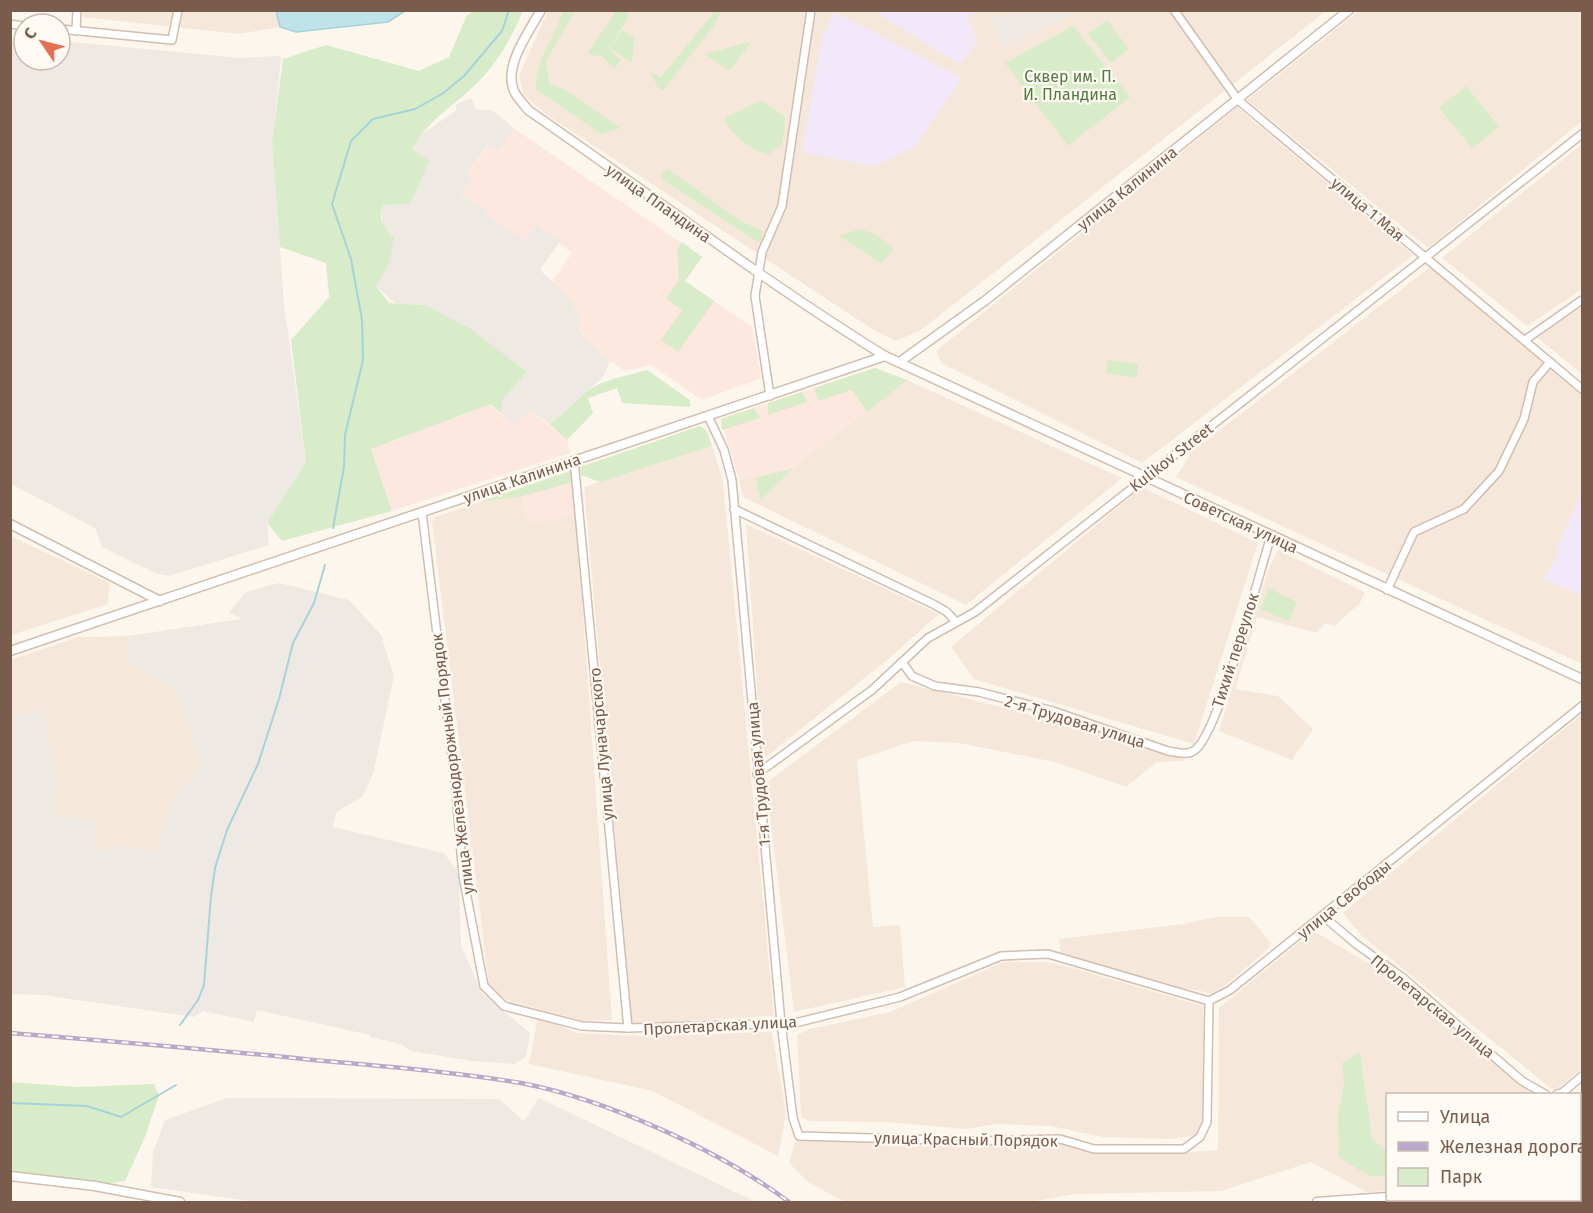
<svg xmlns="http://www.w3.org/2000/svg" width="1593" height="1213" viewBox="0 0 1593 1213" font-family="'Fira Sans',sans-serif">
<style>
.residential{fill:#f5e8da}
.commercial{fill:#fde8e0}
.industrial{fill:#efe9e4}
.education{fill:#f3e8fa}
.green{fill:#d8ecc9}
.water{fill:#bfe3e8;stroke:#a5d3da;stroke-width:1.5}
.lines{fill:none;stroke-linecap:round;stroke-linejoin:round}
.stream{stroke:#a5d3da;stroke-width:2}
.minor-casing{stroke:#d1beb0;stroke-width:10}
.tertiary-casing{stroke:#d1beb0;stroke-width:11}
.minor{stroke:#fff;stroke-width:7}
.tertiary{stroke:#fff;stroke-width:8}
.rail-casing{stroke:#b9a8c9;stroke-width:4.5}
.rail{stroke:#fffaf3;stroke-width:2;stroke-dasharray:7;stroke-linecap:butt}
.labels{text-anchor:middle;stroke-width:4.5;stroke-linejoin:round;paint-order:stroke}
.park-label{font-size:16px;fill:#537a41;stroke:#fffaf3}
.street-label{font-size:16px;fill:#7a5c4d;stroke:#fffaf3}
</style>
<rect width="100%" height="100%" fill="#fdf6ec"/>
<g class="residential">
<path d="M83,10L276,11L280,27L239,34L82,17Z"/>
<path d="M548,11H1326L921,330L896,341L872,329L547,115L523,94L519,75Z"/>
<path d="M1359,11H1582V121L1428,248L1247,100Z"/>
<path d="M1237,107L1413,255L1142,463L941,363L936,351Z"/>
<path d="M1582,144V289L1527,326L1442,258Z"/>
<path d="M1430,267L1582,394V664L1176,477L1192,452Z"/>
<path d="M1582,307V374L1537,337Z"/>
<path d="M907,380L1122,478L966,605L743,497L739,480L793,467Z"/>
<path d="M712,446L723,481L774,1016L632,1024L584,487Z"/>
<path d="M1142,487L1258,543L1194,744L974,679L951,647Z"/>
<path d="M522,488L526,523L576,515L612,1020L583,1021L503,999L489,985L432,522L435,517Z"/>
<path d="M746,524L939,614L887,660L762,760Z"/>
<path d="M11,536L110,583L108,604L11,635Z"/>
<path d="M1278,550L1365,592L1360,603L1334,626L1325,623L1317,633L1257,617L1235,689L1278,696L1313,729L1292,760L1219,731L1268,571Z"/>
<path d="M128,636L130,662L175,691L203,764L174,801L156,854L119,844L116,852L93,847L98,823L53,814L57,779L43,710L11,717L10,660L78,637Z"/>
<path d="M901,682L1100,732L1183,756L1184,761L1157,762L1126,787L1055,762L959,743L913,741L857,760L873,927L900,925L905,987L794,1012L766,783Z"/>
<path d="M1582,714V1068L1560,1087L1552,1089L1361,935L1343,913Z"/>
<path d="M1216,917H1249L1271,943L1269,948L1223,987L1211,993L1177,987L1061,953L1059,939L1183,924Z"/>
<path d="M1313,931L1394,978L1538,1094H1388L1387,1191L1367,1192L1311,1162L1221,1191L1075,1194L1029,1202H845L808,1182L789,1163L797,1137L981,1148L1003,1141L1053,1142L1098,1152L1178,1153L1218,1150L1219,1008Z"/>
<path d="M1004,962H1046L1076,969L1203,1006V1124L1198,1135L1170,1139L1102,1137L1051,1126L996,1124L966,1129L888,1122L809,1121L801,1117L797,1035L810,1029L890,1012Z"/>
<path d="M538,1016L577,1033L640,1036L772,1032L786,1113L778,1156L653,1091L529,1064Z"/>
</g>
<g class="commercial">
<path d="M515,129L702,257L685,281L752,327L761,378L702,400L651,365L625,371L603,356L579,329L571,308L575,303L555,286L553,280L572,253L559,243L561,240L524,242L487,215L489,212L461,194L473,178L467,174L488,145L497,151Z"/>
<path d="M875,368L907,380L793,467L739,480L721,419Z"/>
<path d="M491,404L514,427L530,410L567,440L570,453L392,511L371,449Z"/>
<path d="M573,470L576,515L526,523L522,488Z"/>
</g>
<g class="industrial">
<path d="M1011,11V10L1080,11L1003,46L991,20Z"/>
<path d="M10,41L24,43V60H60L62,41L240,58L280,56L281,59L272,143L284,304L306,462L267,523L269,545L169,576L155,573L102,547L95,528L11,484Z"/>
<path d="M471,98L476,110H492L515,129L497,151L487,145L467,174L473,178L461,194L489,212L487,215L524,241L536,224L561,240L540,270L575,303L571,308L580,316L579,330L603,356L611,360L602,378L563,416L549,424L530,410L514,427L501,413L503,399L527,372L425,305L395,303L376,286L389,264L381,211L383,205L410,204L412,150L419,136L457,110L455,105Z"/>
<path d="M279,583L349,600L381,635L394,676L373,774L362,797L336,812L333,827L444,853L459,874L461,946L482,993L530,1033L526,1057L514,1064L472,1061L411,1051L401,1044L370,1037V1035L257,1010L254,1022L203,1011L194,1017L43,995L11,994V717L43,709L57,779L53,814L98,823L93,847L115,852L118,844L156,854L174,801L203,764L175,691L130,662L128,636L241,619L229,612L246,592Z"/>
<path d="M227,1098L499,1099L524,1121L539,1098L756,1202H256L151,1187L153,1152L165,1120Z"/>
</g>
<g class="education">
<path d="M878,11H979L967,16L978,42L959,64L881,16Z"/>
<path d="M835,12L962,78L914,147L875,167L802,152L822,36Z"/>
<path d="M1582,492V595L1543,580L1560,552L1556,549Z"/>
</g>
<g class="green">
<path d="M473,10L523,11C512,36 499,61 479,81C455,106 429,118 412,149L429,161L410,204L383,205C377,219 384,228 394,238L389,264L376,286L389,303L425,305L471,329L527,372L503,399L501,413L491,404L371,449L392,511L282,541L267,523L306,462L291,340L329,297L326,263L280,247L272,143L283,59L326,45L419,71L449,57L466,17Z"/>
<path d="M716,10L722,11L713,27L663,90L658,88L651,73L661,77Z"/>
<path d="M563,11H575L546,61L549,84L566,90L620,128L601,134L536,89C535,59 555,38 563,11Z"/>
<path d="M613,11H628L629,16L609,49L621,60L614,69L601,55L593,56L588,52L614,15Z"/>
<path d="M1107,20L1129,49L1111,63L1088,34Z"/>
<path d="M1073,26L1130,97L1068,146L1005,63Z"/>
<path d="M623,30L634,38L632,63L610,48Z"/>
<path d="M752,41L729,71L705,54Z"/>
<path d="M1466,86L1499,127L1472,148L1439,108Z"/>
<path d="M761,100L785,117L783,144L769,154C755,153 728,133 725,118Z"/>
<path d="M668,169L742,222L762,230L761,244L672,186L661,177L664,171Z"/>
<path d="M860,229L876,234L894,250L881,263L839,236Z"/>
<path d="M682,242L702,257L685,281L714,301L678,352L661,340L682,310L666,299L679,280L677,249Z"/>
<path d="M1108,360L1138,364L1137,378L1106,373Z"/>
<path d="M875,368L907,380L867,412L852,390L818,401L814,388Z"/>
<path d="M647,370L690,400V407L622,403L617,388L588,398L593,413L567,440L549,424C567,414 579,395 597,385C612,378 631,375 647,370Z"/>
<path d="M802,392L807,402L768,415V403Z"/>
<path d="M754,408L760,418L722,430L721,419Z"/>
<path d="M700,426L707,431L712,446L600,482L581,475L580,467Z"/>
<path d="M792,469L761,500L755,478Z"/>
<path d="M573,470L574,482L523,496L479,502Z"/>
<path d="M1268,588L1297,602L1289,621L1261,610Z"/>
<path d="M1360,1052L1372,1139L1387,1151V1176H1369L1339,1157L1338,1116L1344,1083L1342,1063Z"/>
<path d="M10,1082L77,1087L154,1084L159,1096L144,1139L125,1181L95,1186L11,1176Z"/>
</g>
<path class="water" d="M276,11L405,10V11L388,22L296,32L280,27Z"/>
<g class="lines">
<g class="stream">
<path d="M333,528L344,467L345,435L363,360L362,320L351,259L332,204L351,141L373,119L415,109L442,94L464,76L502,31L509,10"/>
<path d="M180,1025L198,1000L204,985L211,896L215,868L227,830L258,764L279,699L293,643L314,603L325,565"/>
<path d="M10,1103L87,1106L121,1117L176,1085"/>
</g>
<g class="minor-casing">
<g id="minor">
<path d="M1174,10L1238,100L1582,389"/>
<path d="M10,24L24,26"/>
<path d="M60,29L172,40L178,10"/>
<path d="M76,31L77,10"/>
<path d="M1525,340L1582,300"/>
<path d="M770,396L755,296L762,252L782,206L811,10"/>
<path d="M708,416L724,450L732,480L781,1023L793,1118L799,1136L979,1141L1060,1139L1094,1149H1184L1200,1137L1207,1122L1209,1001"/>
<path d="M574,460L628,1028"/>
<path d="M734,509L933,604L947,612L956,622"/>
<path d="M422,512L455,781L463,876L484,986L504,1006L582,1026L628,1028L795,1023L900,997L1001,956L1048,954L1209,1001"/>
<path d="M1387,590L1414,532L1464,509L1499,471L1524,419L1533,382L1550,362"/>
<path d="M902,662L912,676L935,686L979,692L1053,711L1168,751C1176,752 1187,756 1195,750C1220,730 1258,576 1271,536"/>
<path d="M757,774L872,690L928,638L975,612L1582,134"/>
<path d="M1323,916L1356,944L1402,977L1522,1081L1545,1094"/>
<path d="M1209,1001L1230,990L1582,706"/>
<path d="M1557,1094L1562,1093L1582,1076"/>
</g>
</g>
<g class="tertiary-casing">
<g id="tertiary">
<path d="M541,10C529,32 503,66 514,91C517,98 524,104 528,110C647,192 762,280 885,356L1582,679"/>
<path d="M901,361L986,300L1349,10"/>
<path d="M10,524L160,601"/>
<path d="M10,651L885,356"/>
<path d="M10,1176L95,1186L180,1202"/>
<path d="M1533,1200L1550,1202L1582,1200"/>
<path d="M1317,1202L1388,1197"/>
</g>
</g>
<use href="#minor" class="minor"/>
<use href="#tertiary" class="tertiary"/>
<g class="rail-casing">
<path id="rail" d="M10,1033C108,1041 206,1049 304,1059C376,1066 449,1071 521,1083C605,1099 721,1151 789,1202"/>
</g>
<use href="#rail" class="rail"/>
</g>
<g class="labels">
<g class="park-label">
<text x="1070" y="82">Сквер им. П.<tspan x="1070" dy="18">И. Пландина</tspan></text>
</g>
<g class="street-label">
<text transform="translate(1127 188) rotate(-39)" y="6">улица Калинина</text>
<text transform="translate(659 203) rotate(35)" y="6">улица Пландина</text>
<text transform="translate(1368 209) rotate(40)" y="6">улица 1 Мая</text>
<text transform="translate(1171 457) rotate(-38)" y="6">Kulikov Street</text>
<text transform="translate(522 478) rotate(-19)" y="6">улица Калинина</text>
<text transform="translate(1241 522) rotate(25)" y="6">Советская улица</text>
<text transform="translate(1235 650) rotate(-72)" y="6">Тихий переулок</text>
<text transform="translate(1075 721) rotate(17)" y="6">2-я Трудовая улица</text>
<text transform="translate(601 744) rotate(-95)" y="6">улица Луначарского</text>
<text transform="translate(452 764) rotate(-97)" y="6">улица Железнодорожный Порядок</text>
<text transform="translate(758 774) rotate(-95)" y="6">1-я Трудовая улица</text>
<text transform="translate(1344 899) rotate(-39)" y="6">улица Свободы</text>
<text transform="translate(1433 1006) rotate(39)" y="6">Пролетарская улица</text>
<text transform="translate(720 1025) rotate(-3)" y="6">Пролетарская улица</text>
<text transform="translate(966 1139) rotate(1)" y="6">улица Красный Порядок</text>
</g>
</g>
<rect width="1593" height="1213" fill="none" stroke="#7a5c4d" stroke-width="24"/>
<rect x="1386" y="1093" width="195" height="108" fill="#fffaf3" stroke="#cabbb1" stroke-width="1.5"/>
<rect x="1398" y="1112" width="30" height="9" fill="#ffffff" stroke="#cabbb1" stroke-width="1.5"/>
<text x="1440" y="1123" font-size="18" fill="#7a5c4d">Улица</text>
<rect x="1398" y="1142" width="30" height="9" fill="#b9a8c9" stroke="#cabbb1" stroke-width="1.5"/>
<text x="1440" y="1153" font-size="18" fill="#7a5c4d">Железная дорога</text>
<rect x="1398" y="1168" width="30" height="18" fill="#d8ecc9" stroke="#cabbb1" stroke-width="1.5"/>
<text x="1440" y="1183" font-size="18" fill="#7a5c4d">Парк</text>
<g transform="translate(42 42) rotate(305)"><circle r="28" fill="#fffaf3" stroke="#cabbb1" stroke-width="1.5"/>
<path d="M0-4.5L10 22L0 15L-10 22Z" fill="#e76f51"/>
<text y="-9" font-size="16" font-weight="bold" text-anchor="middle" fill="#7a5c4d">С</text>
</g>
</svg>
